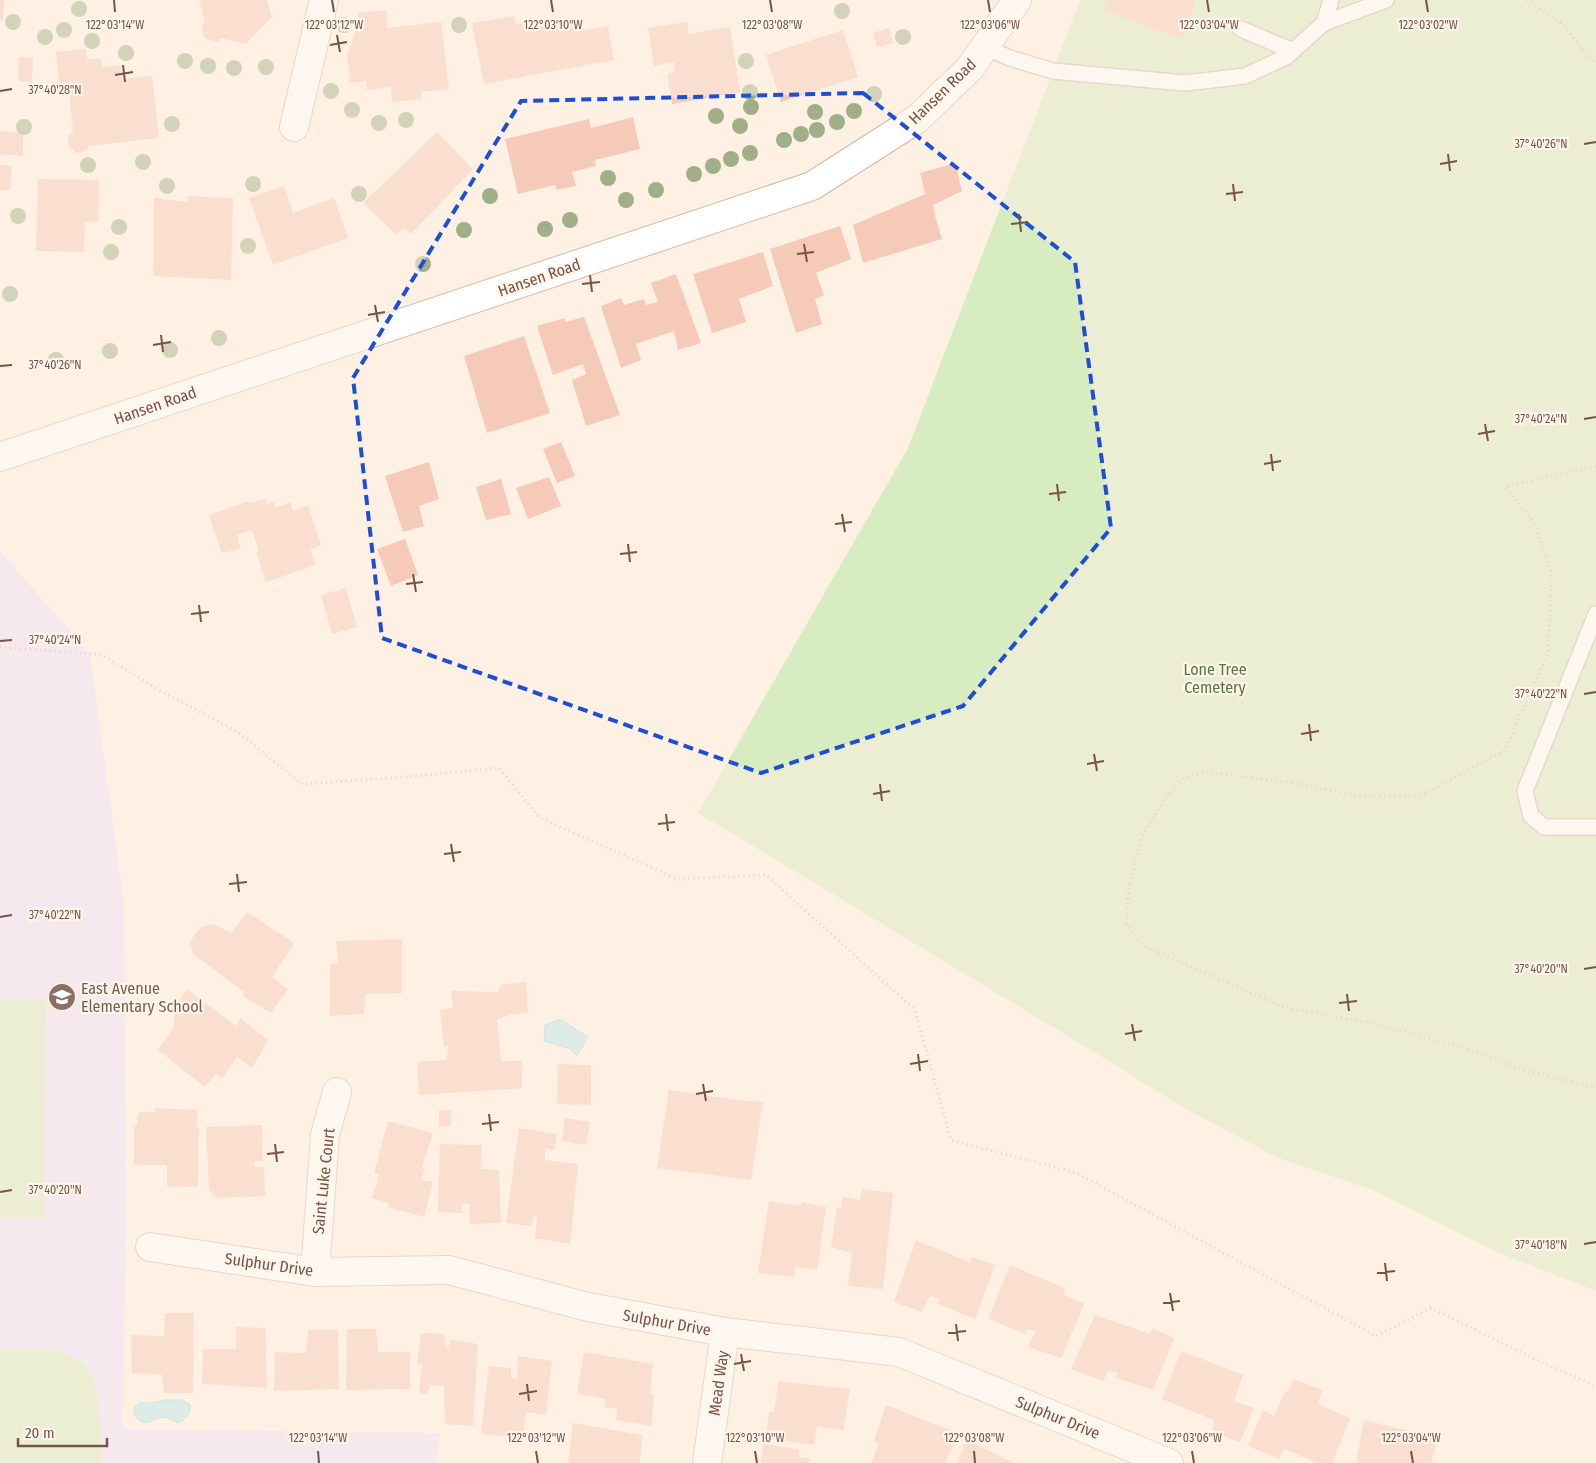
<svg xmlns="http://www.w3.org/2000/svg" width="1596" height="1463" viewBox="0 0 1596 1463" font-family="'Fira Sans Condensed',sans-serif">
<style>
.education{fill:#eee0fa}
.green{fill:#d7ecc0}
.water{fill:#b6e7e9;stroke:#9cd8db}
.building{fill:#f5cab9}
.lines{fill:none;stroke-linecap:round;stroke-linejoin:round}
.lane-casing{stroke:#d2b9ab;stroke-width:18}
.street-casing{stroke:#d2b9ab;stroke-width:30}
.secondary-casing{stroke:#d5b8a8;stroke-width:30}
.path{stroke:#daad9c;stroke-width:3;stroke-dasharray:1 4;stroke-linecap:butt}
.lane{stroke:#fff;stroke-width:15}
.street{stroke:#fff;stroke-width:28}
.secondary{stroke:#fff;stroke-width:28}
.tree{fill:#a0af87}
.marked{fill:none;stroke:#1d4ed8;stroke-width:4;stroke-dasharray:10 6;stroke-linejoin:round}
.ticks{fill:none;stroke:#785347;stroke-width:2}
.labels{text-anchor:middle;stroke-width:4.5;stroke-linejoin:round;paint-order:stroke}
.street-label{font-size:16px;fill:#785347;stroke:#fff5eb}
.park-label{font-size:16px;fill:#54793c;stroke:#fff5eb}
.education-label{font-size:16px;fill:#785e54;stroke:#fff5eb;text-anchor:start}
.ticks-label{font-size:12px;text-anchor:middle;fill:#785347;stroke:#fff5eb;stroke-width:4.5;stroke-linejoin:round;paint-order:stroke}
</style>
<rect width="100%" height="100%" fill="#fef1e3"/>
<path class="education" d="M0,551L90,653L124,904L126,1219L123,1429L440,1433L436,1463H0Z"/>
<g class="green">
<path d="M1080,0H1596V1291L1499,1253L1375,1191L1276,1157L1182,1107L1091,1050L698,813L908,448Z"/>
<path d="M0,1000L46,1001L44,1218L0,1217Z"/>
<path d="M0,1350H54L84,1363L97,1386L102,1452L98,1463H0Z"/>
</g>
<g class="water">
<path d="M560,1019L588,1037L577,1056L571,1049L544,1041L545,1025Z"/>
<path d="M167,1400H183L190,1405C191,1414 186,1419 178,1423C156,1409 155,1426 143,1422C140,1421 136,1417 134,1414V1408L139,1403H150Z"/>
</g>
<g class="building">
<path d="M0,0H4L3,20H0Z"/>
<path d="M199,0H267L272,17L246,44L221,38L218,42L204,38L202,27L205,20Z"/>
<path d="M1108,0H1192L1196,2L1182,39L1104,10Z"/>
<path d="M386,10L387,28L441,22L449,89L421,92L422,99L392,102L391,87L367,90L366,81L349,83L350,77L347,55L359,23L358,13Z"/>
<path d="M514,16L516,24L539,20L541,26L564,22V27L580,25L581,31L608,26L614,60L484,84L472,23Z"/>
<path d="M687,22L689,34L730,27L740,92L672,104L667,74L675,72L674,62L654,66L648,28Z"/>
<path d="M889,28L893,43L877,47L873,33Z"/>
<path d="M843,30L858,77L781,102L766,55Z"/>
<path d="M86,49L87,59L101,58L102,67L120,65L122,79L152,76L159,138L88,146L87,151L76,153L69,146L68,136L73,131L69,91L60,92L56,52Z"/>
<path d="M19,57L33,58L32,82L18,81Z"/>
<path d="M633,117L640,149L595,160L596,166L572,172L576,186L557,190L555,185L518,194L505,139L589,119L591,128Z"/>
<path d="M0,131L23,133V156L0,154Z"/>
<path d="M437,132L473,169L411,234L405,229L396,234L363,203Z"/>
<path d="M955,163L962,191L933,205L935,216L942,239L863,263L853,225L925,194L920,173Z"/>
<path d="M0,165L12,166L10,190H0Z"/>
<path d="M38,179L99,180L98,222L85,221L84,252L36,251Z"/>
<path d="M284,186L293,213L334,198L348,238L273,265L249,198Z"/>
<path d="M188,196L233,198L231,280L153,276L154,198L187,202Z"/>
<path d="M840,226L851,259L816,273L824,295L815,299L822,324L796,333L770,249Z"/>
<path d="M763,252L773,286L739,299L746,322L712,333L693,274Z"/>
<path d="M676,274L701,343L678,350L674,331L636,344L641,360L621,368L601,306L621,298L624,305L644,299L646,305L658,302L651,283Z"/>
<path d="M584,317L620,415L586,426L572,380L586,374L583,364L553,375L537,326L565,318V322Z"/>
<path d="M524,336L550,413L487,433L464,356Z"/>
<path d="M561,442L575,476L557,483L543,449Z"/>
<path d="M429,462L439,499L419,506L424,526L403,532L385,476Z"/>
<path d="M549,477L561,506L528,519L516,488Z"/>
<path d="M501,479L511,514L486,520L476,487Z"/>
<path d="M265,499L267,504L274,502L275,508L290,502L293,511L308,505L321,545L310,550L316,565L266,582L256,552H259L252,530L237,535L241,549L222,553L209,515L249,501L250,503Z"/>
<path d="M405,539L418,575L391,586L377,549Z"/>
<path d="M346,588L357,627L332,634L321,595Z"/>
<path d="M247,912L294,943L272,977L288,989L271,1013L243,996L244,992L193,954L190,941L201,927L214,924L231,933Z"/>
<path d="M402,939V993L366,994L364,1014L330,1016V965L338,963L336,941Z"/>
<path d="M526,982L528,1013L509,1015L497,1020L501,1061H522V1088L419,1095L417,1062L446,1060L449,1046L444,1047L440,1010L453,1008L451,991L499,992L500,985Z"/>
<path d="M187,989L236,1026L240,1018L268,1040L252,1068L237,1057L222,1079L216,1073L205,1087L158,1050L174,1028L175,1006Z"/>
<path d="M558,1064L591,1065V1105L557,1104Z"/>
<path d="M669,1090L736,1100L763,1102L751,1180L657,1168Z"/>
<path d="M156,1108L197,1110V1127H199L198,1187L167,1186V1165H134V1127L137,1125L138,1114L141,1112H154Z"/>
<path d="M439,1110L451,1111V1126L439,1127Z"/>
<path d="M565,1118L590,1122L586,1145L562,1141Z"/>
<path d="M388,1121L433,1133L422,1167L425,1169L421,1180L433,1182L424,1217L388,1207L389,1203L372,1198L379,1174L374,1173Z"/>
<path d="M262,1125L263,1161H254V1167H264L265,1196L218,1198L209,1190L206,1127Z"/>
<path d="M519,1128L557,1134L555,1150L545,1148V1160L578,1164L570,1244L535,1238L537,1216L534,1217L531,1226L506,1223Z"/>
<path d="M440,1144L482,1145L481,1169L499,1170L501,1223L470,1224L469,1204L462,1203V1213L438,1212Z"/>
<path d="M862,1189L893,1193L883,1289L848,1286L852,1253L831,1247L837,1208L841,1209L843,1197L860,1200Z"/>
<path d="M769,1201L801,1206V1202L826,1207L817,1270L796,1267L794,1277L758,1273Z"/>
<path d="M916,1240L969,1262L972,1257L995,1265L975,1319L938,1304L939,1299L930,1296L922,1312L894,1302Z"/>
<path d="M1010,1265L1065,1288L1064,1295L1084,1304L1061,1358L1028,1347L1035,1331L1027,1329L1026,1334L988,1319Z"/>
<path d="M165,1313H194L193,1393H164L162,1375L132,1373L131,1335L164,1336Z"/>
<path d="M1095,1315L1150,1334L1152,1328L1174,1338L1153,1390L1116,1378L1118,1373L1108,1371L1103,1381L1071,1369Z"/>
<path d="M236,1327L265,1328L267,1388L202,1384L203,1349H236Z"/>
<path d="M347,1329H376L378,1352H410V1389L346,1390Z"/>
<path d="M308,1330H338L339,1389L274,1391L275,1352L306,1353Z"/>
<path d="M421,1333L444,1334L446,1346L449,1347L451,1340L478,1344L473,1426L445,1424L444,1386L431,1385L426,1394L419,1393L422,1364L417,1365Z"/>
<path d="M1181,1351L1243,1375L1234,1401L1254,1408L1240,1442L1212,1432L1214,1420L1162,1399Z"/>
<path d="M584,1352L653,1364L650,1394L654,1396L651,1426L616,1420L617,1409L604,1407L606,1399L577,1394Z"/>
<path d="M518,1356L552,1361L546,1415L526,1412L522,1438L481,1434L489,1366L511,1368V1378L517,1379Z"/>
<path d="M1293,1379L1323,1390L1318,1404L1350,1418L1332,1463H1318L1284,1449L1279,1459L1248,1446L1263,1410L1274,1416L1285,1391L1288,1392Z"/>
<path d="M779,1381L850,1389L843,1430L817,1427L814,1445L766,1438L769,1412L774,1411Z"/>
<path d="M886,1405L958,1433L946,1463H871L879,1444L874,1441Z"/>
<path d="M1364,1420L1438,1438L1431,1463H1356Z"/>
<path d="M573,1423L642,1435L640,1463H568Z"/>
<path d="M967,1440L1014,1463H957Z"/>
<path d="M763,1444L799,1449V1457L810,1459L809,1463H761Z"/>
</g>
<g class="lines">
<g class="lane-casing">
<g id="lane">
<path d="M1324,23L1331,0"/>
<path d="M1241,29L1293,51"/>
<path d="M985,47L1010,58L1053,71L1185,83L1245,76L1286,57L1324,23L1386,0"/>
<path d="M1596,614L1525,791L1531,816L1544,827H1596"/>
</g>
</g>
<g class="street-casing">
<g id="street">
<path d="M294,127L324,0"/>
<path d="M150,1247L315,1272L449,1270L588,1307L725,1332L899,1352L1169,1463"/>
<path d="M315,1272L325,1135L337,1092"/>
<path d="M707,1463L725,1332"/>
</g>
</g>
<g class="secondary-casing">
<path id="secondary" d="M0,457L812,186L917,119L970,68L1017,0"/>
</g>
<g class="path">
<path d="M1527,0L1565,26L1582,49L1596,64"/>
<path d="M1596,466L1505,487L1535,524L1552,573L1548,652L1505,750L1422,795L1363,797L1294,783L1204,772L1184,778L1164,800L1141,838L1128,892L1127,923L1143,946L1286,1008L1367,1022L1464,1048L1530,1072L1596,1087"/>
<path d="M0,647L102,655L157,689L238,732L302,784L405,777L499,768L540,818L677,879L766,875L915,1010L951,1140L1077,1173L1376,1336L1431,1308L1541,1362L1596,1386"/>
</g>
<use href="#lane" class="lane"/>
<use href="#street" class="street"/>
<use href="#secondary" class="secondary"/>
</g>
<g class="tree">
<circle cx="79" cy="9" r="8"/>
<circle cx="842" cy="11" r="8"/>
<circle cx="13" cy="22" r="8"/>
<circle cx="344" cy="25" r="8"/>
<circle cx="459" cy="25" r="8"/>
<circle cx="64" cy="30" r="8"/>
<circle cx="45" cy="37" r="8"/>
<circle cx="903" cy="37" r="8"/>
<circle cx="92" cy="41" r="8"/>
<circle cx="126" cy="53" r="8"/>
<circle cx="185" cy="61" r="8"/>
<circle cx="746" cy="61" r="8"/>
<circle cx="208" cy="66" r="8"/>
<circle cx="266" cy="67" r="8"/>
<circle cx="234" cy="68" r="8"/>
<circle cx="331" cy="91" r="8"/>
<circle cx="750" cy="92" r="8"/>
<circle cx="874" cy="94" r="8"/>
<circle cx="751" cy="107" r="8"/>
<circle cx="352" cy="110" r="8"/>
<circle cx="854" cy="111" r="8"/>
<circle cx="815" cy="112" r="8"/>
<circle cx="716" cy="116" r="8"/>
<circle cx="406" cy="120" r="8"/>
<circle cx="837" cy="122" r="8"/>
<circle cx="379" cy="123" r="8"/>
<circle cx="172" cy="124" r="8"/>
<circle cx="740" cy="126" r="8"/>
<circle cx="24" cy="127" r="8"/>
<circle cx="817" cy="130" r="8"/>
<circle cx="801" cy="134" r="8"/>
<circle cx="784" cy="140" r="8"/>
<circle cx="750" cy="153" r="8"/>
<circle cx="731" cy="159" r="8"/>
<circle cx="143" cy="162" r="8"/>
<circle cx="88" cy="165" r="8"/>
<circle cx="713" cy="166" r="8"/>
<circle cx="694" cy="174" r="8"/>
<circle cx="608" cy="178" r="8"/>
<circle cx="253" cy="184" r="8"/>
<circle cx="167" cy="186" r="8"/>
<circle cx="656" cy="190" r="8"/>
<circle cx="359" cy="194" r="8"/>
<circle cx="490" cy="196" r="8"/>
<circle cx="626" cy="200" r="8"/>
<circle cx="18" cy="216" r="8"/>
<circle cx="570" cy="220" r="8"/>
<circle cx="119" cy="227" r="8"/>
<circle cx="545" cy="229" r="8"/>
<circle cx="464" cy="230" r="8"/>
<circle cx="248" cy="246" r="8"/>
<circle cx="111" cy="252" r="8"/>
<circle cx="423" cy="264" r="8"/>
<circle cx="10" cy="294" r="8"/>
<circle cx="219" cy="338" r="8"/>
<circle cx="170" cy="350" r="8"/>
<circle cx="110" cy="351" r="8"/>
<circle cx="56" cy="360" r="8"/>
</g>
<path d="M0 0H1596V1463H0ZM863,93L1075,262L1111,528L963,706L761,773L382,638L353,378L521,101Z" fill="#fef1e3" fill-opacity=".55" fill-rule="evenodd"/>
<path class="marked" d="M863,93L1075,262L1111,528L963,706L761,773L382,638L353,378L521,101Z"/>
<path class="ticks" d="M114,0L115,12M332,0L334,12M551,0L553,12M770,0L772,12M988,0L990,12M1207,0L1209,12M1426,0L1428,12M337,35L340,52M330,45L347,42M123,65L125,82M115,75L133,72M0,91L12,89M1584,144L1596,142M1448,154L1450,171M1440,164L1457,161M1233,184L1235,201M1226,194L1243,192M1019,214L1021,232M1011,224L1028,222M804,244L807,262M797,254L814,252M590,275L592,292M582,284L600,282M375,305L378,322M368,315L385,312M161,335L163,352M153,345L171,342M0,366L12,365M1584,419L1596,417M1485,424L1488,441M1478,434L1495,431M1271,454L1273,471M1264,464L1281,461M1057,484L1059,501M1049,494L1066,492M842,514L845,532M835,524L852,522M628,544L630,562M620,554L637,552M413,574L416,592M406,584L423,582M199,605L201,622M191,614L209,612M0,641L12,640M1584,694L1596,692M1309,724L1311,741M1301,734L1319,731M1094,754L1097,771M1087,764L1104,761M880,784L882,801M873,794L890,791M666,814L668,831M658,824L675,822M451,844L454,862M444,854L461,852M237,874L239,892M229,884L247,882M0,917L12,915M1584,969L1596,967M1347,994L1349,1011M1339,1003L1357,1001M1132,1024L1135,1041M1125,1034L1142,1031M918,1054L920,1071M910,1064L928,1061M703,1084L706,1101M696,1094L713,1091M489,1114L491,1131M482,1124L499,1122M275,1144L277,1162M267,1154L284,1152M0,1192L12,1190M1584,1244L1596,1242M1385,1263L1387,1281M1377,1273L1395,1271M1170,1293L1173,1311M1163,1303L1180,1301M956,1324L958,1341M948,1333L966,1331M741,1354L744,1371M734,1364L751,1361M527,1384L529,1401M519,1394L537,1391M318,1451L319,1463M536,1451L538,1463M755,1451L757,1463M974,1451L975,1463M1192,1451L1194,1463M1411,1451L1413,1463"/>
<defs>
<g id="school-disc" transform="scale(1.4375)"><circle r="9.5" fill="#8d6e63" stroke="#fff5eb"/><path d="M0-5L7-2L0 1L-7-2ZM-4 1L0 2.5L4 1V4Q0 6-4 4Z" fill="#fff"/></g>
</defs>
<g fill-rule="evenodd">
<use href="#school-disc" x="62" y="997"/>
</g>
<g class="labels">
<g class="street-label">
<text transform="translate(942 91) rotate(-44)" y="6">Hansen Road</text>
<text transform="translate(539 277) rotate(-19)" y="6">Hansen Road</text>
<text transform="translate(155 405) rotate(-19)" y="6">Hansen Road</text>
<text transform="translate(323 1181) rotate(-84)" y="6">Saint Luke Court</text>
<text transform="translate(269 1264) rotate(8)" y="6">Sulphur Drive</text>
<text transform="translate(667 1322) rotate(10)" y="6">Sulphur Drive</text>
<text transform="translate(718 1383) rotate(-82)" y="6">Mead Way</text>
<text transform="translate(1058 1417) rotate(22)" y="6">Sulphur Drive</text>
</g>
<g class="park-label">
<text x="1215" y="675">Lone Tree<tspan x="1215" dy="18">Cemetery</tspan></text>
</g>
<g class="education-label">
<text x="81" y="994">East Avenue<tspan x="81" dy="18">Elementary School</tspan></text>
</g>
</g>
<g class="ticks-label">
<text x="115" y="29">122°03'14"W</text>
<text x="334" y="29">122°03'12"W</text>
<text x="553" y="29">122°03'10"W</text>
<text x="772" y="29">122°03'08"W</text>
<text x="990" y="29">122°03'06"W</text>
<text x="1209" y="29">122°03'04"W</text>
<text x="1428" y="29">122°03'02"W</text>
<text x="55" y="94">37°40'28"N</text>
<text x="1541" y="148">37°40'26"N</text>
<text x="55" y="369">37°40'26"N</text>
<text x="1541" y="423">37°40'24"N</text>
<text x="55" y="644">37°40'24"N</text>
<text x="1541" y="698">37°40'22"N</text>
<text x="55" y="919">37°40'22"N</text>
<text x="1541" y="973">37°40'20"N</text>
<text x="55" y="1194">37°40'20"N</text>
<text x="1541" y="1249">37°40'18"N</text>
<text x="318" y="1442">122°03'14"W</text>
<text x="536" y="1442">122°03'12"W</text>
<text x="755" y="1442">122°03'10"W</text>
<text x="974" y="1442">122°03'08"W</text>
<text x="1192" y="1442">122°03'06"W</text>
<text x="1411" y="1442">122°03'04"W</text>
</g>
<path d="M18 1438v8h89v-8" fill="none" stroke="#785347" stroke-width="2.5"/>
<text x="25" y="1438" font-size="15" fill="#785347" stroke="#fff5eb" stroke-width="4" paint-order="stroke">20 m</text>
</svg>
